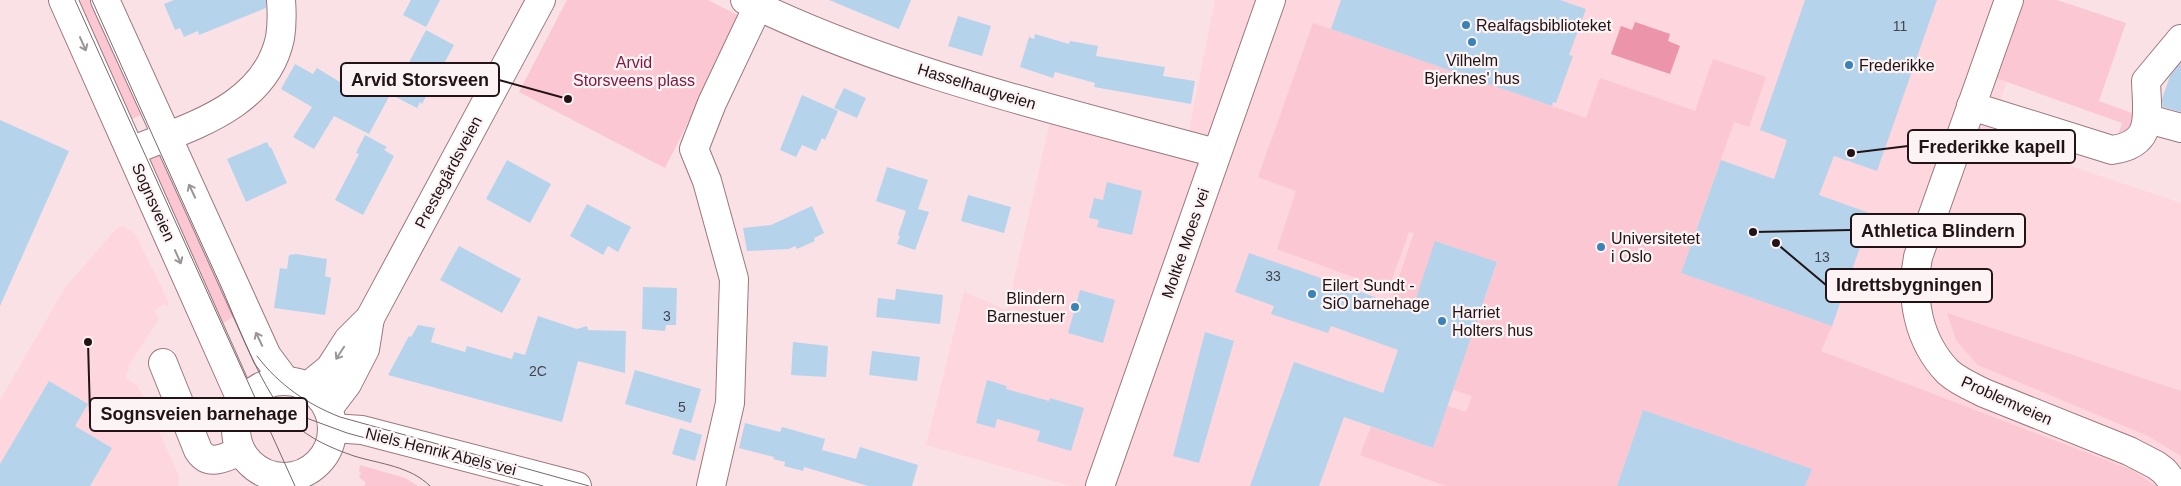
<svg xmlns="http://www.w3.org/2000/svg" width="2181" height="486" viewBox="0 0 2181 486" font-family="Helvetica,sans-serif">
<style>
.built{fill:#fed6de}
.green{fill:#fbc7d2}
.water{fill:#ec94aa}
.building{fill:#b5d4ec}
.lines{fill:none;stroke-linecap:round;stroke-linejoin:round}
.minor-casing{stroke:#9c777f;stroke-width:30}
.major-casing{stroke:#9c777f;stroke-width:30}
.minor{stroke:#fff;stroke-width:28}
.major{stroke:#fff;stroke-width:28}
.tram{stroke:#79676b;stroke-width:1}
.oneway{stroke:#9b9596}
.poi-dot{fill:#3a83b7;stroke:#fcf3f5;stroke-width:2}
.labels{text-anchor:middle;stroke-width:4.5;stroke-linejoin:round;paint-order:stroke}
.number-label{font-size:14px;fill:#46434c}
.poi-label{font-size:16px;fill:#211316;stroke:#fcf3f5;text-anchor:start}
.park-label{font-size:16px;fill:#801a40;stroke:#fcf3f5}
.street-label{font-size:16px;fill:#211316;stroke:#fcf3f5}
.leader{fill:none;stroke:#211316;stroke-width:2}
.callout-dot{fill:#211316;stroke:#fcf3f5;stroke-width:2}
.callout{fill:#fcf3f5;stroke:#211316;stroke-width:2}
.callout-label{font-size:18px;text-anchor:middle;font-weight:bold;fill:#211316}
</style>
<rect width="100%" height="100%" fill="#fae1e6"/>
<g class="built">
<path d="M1215,0H2021L1993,77L2007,82L1987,138L2181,203V486H1070L926,445L964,292L1007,310L1053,109L1186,145Z"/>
<path d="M123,226L135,234L169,303L167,307L164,304L154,311L159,319L128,366L129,370L125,378L138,386L179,476L178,486H0V400L65,288L116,229Z"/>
</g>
<g class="green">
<path d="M70,0H97L148,112L125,122Z"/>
<path d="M567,0H708L741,17L665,168L519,92Z"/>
<path d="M2021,0H2057L2126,23L2099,101L2140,116L2137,127L2116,142L2122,123L1993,77Z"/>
<path d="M1313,23L1586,118L1600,78L1695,111L1713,59L1766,77L1749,127L1734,122L1681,273L1832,326L1821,351L2132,470L2156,486H1805L1811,469L1643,410L1617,486H1446L1360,455L1371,427L1433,448L1447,406L1466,412L1472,396L1453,390L1497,263L1436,241L1398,349L1377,341L1414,233L1409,232L1388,290L1277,249L1296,191L1258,177Z"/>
<path d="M166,152L238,313L218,327L143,162Z"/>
<path d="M1947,313L2181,391V456L2148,436L1978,365L1956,340Z"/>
<path d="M360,465L405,478L418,486H365V482L359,477L361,473L359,471Z"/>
</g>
<path class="water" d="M1635,22L1670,34L1668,41L1680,46L1670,74L1611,54L1621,26L1632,30Z"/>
<g class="building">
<path d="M174,0H266V8L199,35L198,31L184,37L180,28L175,30L164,4Z"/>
<path d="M411,0H440L426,27L403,15Z"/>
<path d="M829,0H911L899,29Z"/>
<path d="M1341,0H1560L1586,9L1569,55L1573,56L1556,103L1553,102L1552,106L1331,29Z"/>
<path d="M1805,0H1937L1877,171L1834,156L1819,195L1872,214L1832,326L1681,273L1721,160L1774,179L1787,140L1760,130Z"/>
<path d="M958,16L991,26L982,56L948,46Z"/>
<path d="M426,30L454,45L422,104L420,102L417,108L392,95Z"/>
<path d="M1035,34L1069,44L1070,41L1098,46L1096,56L1165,67L1163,76L1195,81L1191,104L1094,87L1095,83L1055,72L1053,78L1020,67L1029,37L1034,39Z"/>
<path d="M2181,63V112L2163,107L2162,99L2170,76Z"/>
<path d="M295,64L313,74L317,68L361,95L368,82L391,93L369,134L334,116L314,149L293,137L312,107L281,89Z"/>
<path d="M844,88L866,98L857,118L834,108Z"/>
<path d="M802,95L838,111L825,140L822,138L816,151L802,145L796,157L780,150Z"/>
<path d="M0,120L69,151L0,306Z"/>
<path d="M365,135L387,147L384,150L394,156L363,215L335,200L359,154L356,153Z"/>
<path d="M267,142L270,148L271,147L287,183L246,202L227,159Z"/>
<path d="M507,160L551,184L530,223L486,199Z"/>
<path d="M887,167L928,180L918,209L929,212L915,250L897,244L900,236L898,235L906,211L876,201Z"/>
<path d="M1107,182L1142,191L1132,235L1097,227L1099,220L1089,218L1094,198L1103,200Z"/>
<path d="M968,195L1011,207L1004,233L961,221Z"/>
<path d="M587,204L631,227L618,252L608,246L603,255L570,236Z"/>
<path d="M812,206L824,233L814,238L815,241L797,249L795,246L789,249L747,251L743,228L771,225Z"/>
<path d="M1435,241L1497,262L1433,448L1344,417L1319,486H1250L1294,362L1383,393L1398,350L1331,326L1328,333L1271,314L1274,306L1235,292L1249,253L1412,310Z"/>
<path d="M459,246L521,279L502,313L440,280Z"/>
<path d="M296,254L327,259L325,276L331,278L325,315L274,308L280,268L287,269L289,255Z"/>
<path d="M643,287L677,288L676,325H666L665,331L642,329Z"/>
<path d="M896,289L943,295L940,324L876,317L878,298L895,300Z"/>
<path d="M1080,290L1115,300L1103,343L1068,333Z"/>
<path d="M538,316L577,329L587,326L588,330L626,331L625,373L578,361L562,422L388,375L409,336L411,337L418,325L435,328L431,342L465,352L467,346L512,359L514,352L525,355Z"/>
<path d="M1205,332L1234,341L1199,463L1173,456Z"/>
<path d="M793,342L828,346L826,377L791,375Z"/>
<path d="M872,351L920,357L917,381L869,375Z"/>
<path d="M635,370L701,389L691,423L625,404Z"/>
<path d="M987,380L1007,386L1006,389L1049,401L1050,398L1084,408L1071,451L1037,441L1040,431L997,419L995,428L976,423Z"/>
<path d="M49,381L88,404L75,426L112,448L90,486H0V464Z"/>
<path d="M1643,410L1812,469L1805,486H1617Z"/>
<path d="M745,423L780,432L782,427L825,439L822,450L856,459L860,447L918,465L912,486H868L804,467L803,471L784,466L785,462L773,459L774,457L739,448Z"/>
<path d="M680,428L702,435L695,461L672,454Z"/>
</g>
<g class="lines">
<g class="minor-casing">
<g id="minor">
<path d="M745,0C894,73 1058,110 1216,153"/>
<path d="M2009,0L1918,257C1910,297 1918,341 1948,372C1958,381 1972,387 1984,393L2129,451L2156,465L2164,471L2176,486"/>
<path d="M1971,106L2112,150C2155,144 2147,115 2146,81L2181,39"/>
<path d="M2148,119L2181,128"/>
<path d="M131,151C188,127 265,108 280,38C282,26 282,13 281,0"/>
<path d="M163,363L198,450C209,468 225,457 241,451"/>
<path d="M308,386L330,368L348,340L370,318L541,0"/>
<path d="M328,409L347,384L365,349L370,318"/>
<path d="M332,428L362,430L577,486"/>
<path d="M711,486L730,403L734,279L707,181L694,149L712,103L758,6"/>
<path d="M1100,486L1271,0"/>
</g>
</g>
<g class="major-casing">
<g id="major">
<path d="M63,0L243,404"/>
<path d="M105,0L267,356L285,380"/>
<circle cx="284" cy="429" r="48"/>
</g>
</g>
<use href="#minor" class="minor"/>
<use href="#major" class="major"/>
<g class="tram">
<path d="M75,0L295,486"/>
<path d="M92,0C134,94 176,188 219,282C237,322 262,392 292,422C310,439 331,448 354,456C380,464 410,466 430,486"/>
<path d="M257,356C279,385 307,404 340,417L589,486"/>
<path d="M280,401L309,419L347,433L543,486"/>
</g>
</g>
<defs><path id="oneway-shaft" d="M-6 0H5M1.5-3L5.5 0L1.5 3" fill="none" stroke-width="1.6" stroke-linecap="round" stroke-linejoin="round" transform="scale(1.25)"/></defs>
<g class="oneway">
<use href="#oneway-shaft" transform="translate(83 44) rotate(66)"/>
<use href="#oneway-shaft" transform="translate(192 191) rotate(-115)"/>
<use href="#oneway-shaft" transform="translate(178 257) rotate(66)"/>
<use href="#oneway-shaft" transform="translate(259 339) rotate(-115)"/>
<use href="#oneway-shaft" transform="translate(340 353) rotate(123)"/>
</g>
<g class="poi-dot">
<circle cx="1466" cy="25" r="5"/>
<circle cx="1472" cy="42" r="5"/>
<circle cx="1849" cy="65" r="5"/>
<circle cx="1601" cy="247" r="5"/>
<circle cx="1312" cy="294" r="5"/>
<circle cx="1075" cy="307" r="5"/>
<circle cx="1442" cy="321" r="5"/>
</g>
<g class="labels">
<g class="number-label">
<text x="1900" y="31">11</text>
<text x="1822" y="262">13</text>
<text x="1273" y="281">33</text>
<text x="667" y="321">3</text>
<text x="538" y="376">2C</text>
<text x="682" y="412">5</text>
</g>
<g class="poi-label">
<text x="1476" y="31">Realfagsbiblioteket</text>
<text x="1472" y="66" text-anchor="middle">Vilhelm<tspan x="1472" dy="18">Bjerknes' hus</tspan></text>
<text x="1859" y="71">Frederikke</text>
<text x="1611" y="244">Universitetet<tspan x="1611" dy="18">i Oslo</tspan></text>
<text x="1322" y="291">Eilert Sundt -<tspan x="1322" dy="18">SiO barnehage</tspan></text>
<text x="1065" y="304" text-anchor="end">Blindern<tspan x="1065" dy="18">Barnestuer</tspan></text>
<text x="1452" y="318">Harriet<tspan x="1452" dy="18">Holters hus</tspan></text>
</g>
<g class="park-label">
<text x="634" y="68">Arvid<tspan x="634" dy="18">Storsveens plass</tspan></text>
</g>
<g class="street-label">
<text transform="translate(977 86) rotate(17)" y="6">Hasselhaugveien</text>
<text transform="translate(448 172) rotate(-62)" y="6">Prestegårdsveien</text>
<text transform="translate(154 202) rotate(66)" y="6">Sognsveien</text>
<text transform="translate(1185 243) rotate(-71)" y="6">Moltke Moes vei</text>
<text transform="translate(2007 400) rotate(24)" y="6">Problemveien</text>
<text transform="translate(441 451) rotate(14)" y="6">Niels Henrik Abels vei</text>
</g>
</g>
<path class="leader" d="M568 99L499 80M1851 153L1908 146M1753 232L1851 230M1776 243L1826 285M88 342L90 414"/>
<g class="callout-dot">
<circle cx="568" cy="99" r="5"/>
<circle cx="1851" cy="153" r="5"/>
<circle cx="1753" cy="232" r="5"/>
<circle cx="1776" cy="243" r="5"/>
<circle cx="88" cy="342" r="5"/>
</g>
<g class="callout">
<rect x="341" y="63" width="158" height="33" rx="5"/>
<rect x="1908" y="130" width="167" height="33" rx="5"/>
<rect x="1851" y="214" width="174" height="33" rx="5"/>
<rect x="1826" y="269" width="166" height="33" rx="5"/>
<rect x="90" y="398" width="217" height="33" rx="5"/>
</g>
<g class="callout-label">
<text x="420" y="86">Arvid Storsveen</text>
<text x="1992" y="153">Frederikke kapell</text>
<text x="1938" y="237">Athletica Blindern</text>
<text x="1909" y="291">Idrettsbygningen</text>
<text x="199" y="420">Sognsveien barnehage</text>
</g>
</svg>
